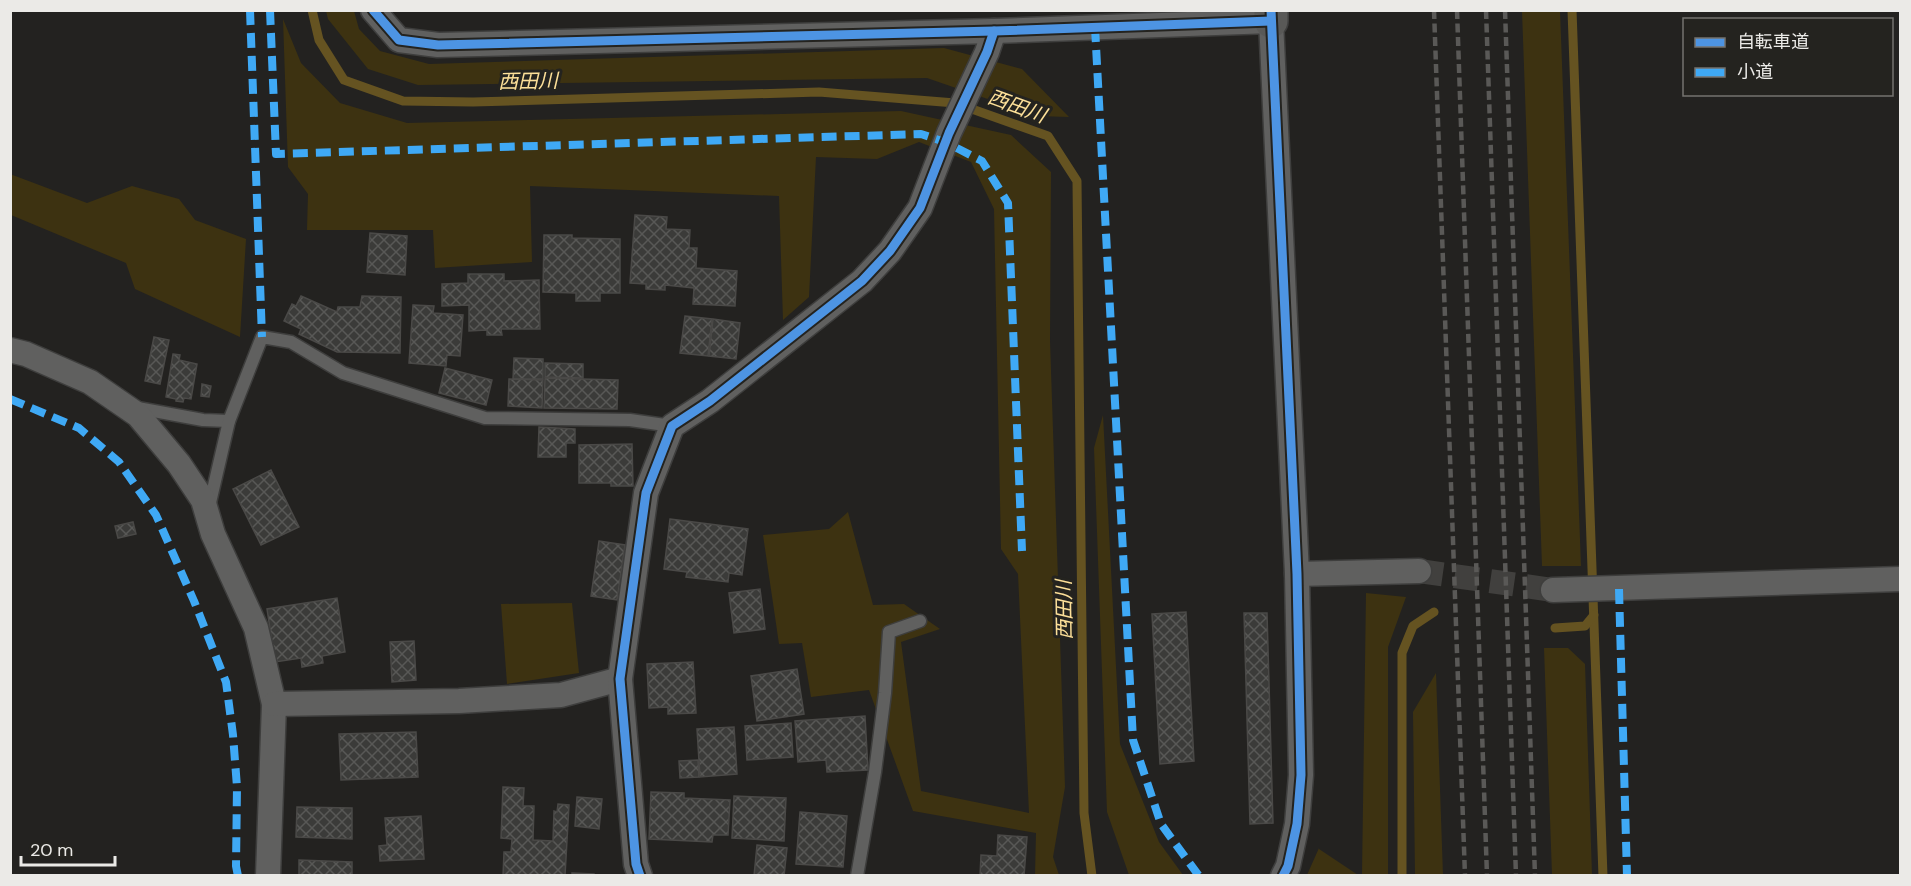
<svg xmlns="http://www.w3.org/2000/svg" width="1911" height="886" viewBox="0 0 1911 886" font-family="'DM Sans','Noto Sans JP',sans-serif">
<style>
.green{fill:#3d3211}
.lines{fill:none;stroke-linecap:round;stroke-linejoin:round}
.stream{stroke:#655321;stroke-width:9}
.building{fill:url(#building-cross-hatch);stroke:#4a4947;stroke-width:1.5}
.street-tunnel{stroke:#41403e;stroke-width:24;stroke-dasharray:24 12;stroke-linecap:butt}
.lane-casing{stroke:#3e3e3d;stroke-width:15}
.street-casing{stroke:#3e3e3d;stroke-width:27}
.secondary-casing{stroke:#3e3e3d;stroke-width:36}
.lane{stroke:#60605f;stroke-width:12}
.street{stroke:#60605f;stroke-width:24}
.secondary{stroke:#595957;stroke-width:33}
.rail{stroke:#5a5957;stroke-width:4.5;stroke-dasharray:9 4.5;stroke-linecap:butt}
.quiet{stroke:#3fa9f5;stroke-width:8;stroke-dasharray:15 8;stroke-linecap:butt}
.cycleway-casing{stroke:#24231f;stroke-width:13}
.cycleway{stroke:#4d94e3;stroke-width:9}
.labels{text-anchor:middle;stroke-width:6;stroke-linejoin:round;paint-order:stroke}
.water-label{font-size:20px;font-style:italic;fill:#fde099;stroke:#24231f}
</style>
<defs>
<pattern id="building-cross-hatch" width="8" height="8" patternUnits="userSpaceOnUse" patternTransform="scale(1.5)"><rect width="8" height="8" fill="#3b3b39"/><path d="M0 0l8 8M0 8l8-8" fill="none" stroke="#585856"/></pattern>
</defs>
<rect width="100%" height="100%" fill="#232220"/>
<g class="green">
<path d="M326,11H354L359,29L380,51L429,64L944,48L1022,69L1069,117L1037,116L927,78L418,85L368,69L328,19Z"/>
<path d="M1522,11H1560L1581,566H1542Z"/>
<path d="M283,19L301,63L340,103L407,123L901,111L1011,135L1051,172L1050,341L1065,787L1053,857L1059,875H1035L1036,833L913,811L869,690L811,697L802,643L779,644L763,535L829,529L848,512L873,605L904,604L940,629L901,642L921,791L1029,813L1018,574L1001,549L994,209L971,162L919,142L877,159L816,157L809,297L783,320L779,196L530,186L532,262L435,268L433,230H307L308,194L288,167Z"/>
<path d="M10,174L87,203L132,186L179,199L195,220L246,239L240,337L135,289L126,263L11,215Z"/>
<path d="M1103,415L1120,744L1159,842L1183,875H1129L1107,812L1094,448Z"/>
<path d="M1366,593L1406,597L1388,647V875H1362Z"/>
<path d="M572,603L579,673L507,684L501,604Z"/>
<path d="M1544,648H1568L1585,664L1592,875H1552Z"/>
<path d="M1436,673L1443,875H1415L1413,712Z"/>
<path d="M1319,848V849L1358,875H1307Z"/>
</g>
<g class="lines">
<g class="stream">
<path d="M312,10L319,40L344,80L403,101L473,102L819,92L955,103L1048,136L1077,181L1084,813L1092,876"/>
<path d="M1572,10L1603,876"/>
<path d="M1555,628L1585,626L1594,615"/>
<path d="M1402,876V653L1413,626L1434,612"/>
</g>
</g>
<g class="building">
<path d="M635,215L667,217L666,229L690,230L689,248H697L696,268L737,271L735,306L693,304L694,288L665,285V290L646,289V284L630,283Z"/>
<path d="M370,233L407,236L405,275L367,272Z"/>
<path d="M544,235H572V238L620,239V293H600V301H576V293L543,292Z"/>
<path d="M468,274H504V281L539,280L540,329H501L502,335H487V330L469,331V305L442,306V284L468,283Z"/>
<path d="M301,296L337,312L338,307H360L362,296L401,297L400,353L337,352L299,334L301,329L284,321L292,304L296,306Z"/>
<path d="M413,305L434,306L433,313L463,315L460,356L447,355L446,366L409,363Z"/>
<path d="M685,316L712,319L708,356L680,353Z"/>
<path d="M713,319L740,323L736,359L709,356Z"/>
<path d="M154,337L169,340L160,384L145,381Z"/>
<path d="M173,354L180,355L179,360L197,364L191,399L184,398L183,402L176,401V399L166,397Z"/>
<path d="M514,358L543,359V379H513Z"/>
<path d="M545,363L583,364V378L545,377Z"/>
<path d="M445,368L492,380L486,405L439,393Z"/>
<path d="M545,378L618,380L617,409L544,408Z"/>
<path d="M509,379L543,380L542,408L508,406Z"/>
<path d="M202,384L211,386L209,397L201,396Z"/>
<path d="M539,427L575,429V443H566V457H538Z"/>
<path d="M632,444L633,486H611V483H579V445Z"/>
<path d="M271,470L299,527L261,545L233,489Z"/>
<path d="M670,519L748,529L742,575L729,573L728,582L686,577L687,572L664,569Z"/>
<path d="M133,522L136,534L118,538L115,526Z"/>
<path d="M599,541L625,545L617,600L591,596Z"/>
<path d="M760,589L765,629L734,633L729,593Z"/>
<path d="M337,598L345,652L322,656L323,663L302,667L301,658L275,662L267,609Z"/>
<path d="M1186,612L1194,761L1160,764L1152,614Z"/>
<path d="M1244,613H1267L1273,823L1250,824Z"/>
<path d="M414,641L416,680L392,682L390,642Z"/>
<path d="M693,662L696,713L668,714V707L649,708L647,664Z"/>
<path d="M797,669L804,714L757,721L751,676Z"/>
<path d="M865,716L868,770L827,772L826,760L798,762L795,721Z"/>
<path d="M791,723L793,757L747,760L745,726Z"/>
<path d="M734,727L737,774L700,777L697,729Z"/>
<path d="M416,732L418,777L341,780L339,734Z"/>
<path d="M698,760L699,777L680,778L679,761Z"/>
<path d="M503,787L524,788L523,806H534L533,840L553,841L554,811L557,812L558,804L569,805L565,876H503L504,852H511L512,839L501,838Z"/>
<path d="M651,792L684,793V798L730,800L728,835H713L712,842L649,839Z"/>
<path d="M734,796L786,798L784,841L732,838Z"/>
<path d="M577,797L602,799L599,829L575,826Z"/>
<path d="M297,807L352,808V839L296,837Z"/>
<path d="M800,812L847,816L843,867L796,864Z"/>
<path d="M421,816L424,859L380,861L379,846L387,845L385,818Z"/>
<path d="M998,835L1027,837L1024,876H980L981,855L997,856Z"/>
<path d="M757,845L787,848L784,876H754Z"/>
<path d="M299,860L352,862V876H299Z"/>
<path d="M572,873L594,874V876H572Z"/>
</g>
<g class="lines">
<path class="street-tunnel" d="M1419,571L1553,590"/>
<g class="lane-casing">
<g id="lane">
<path d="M132,407L203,420L229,421"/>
<path d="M209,507L229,421L262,337L291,342L343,373L485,418L630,420L672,426"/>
<path d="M857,876L875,772L885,693L889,632L920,621"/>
</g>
</g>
<g class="street-casing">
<g id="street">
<path d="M373,10L399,40L438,45L994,31L1271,21L1297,574L1301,775L1297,824L1288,866L1283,876"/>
<path d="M10,350L26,354L90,382L138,415L179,464L203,500L213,534L256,628L274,704L268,876"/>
<path d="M1297,574L1419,571"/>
<path d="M1553,590L1900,579"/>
<path d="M274,704L459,701L561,695L620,679"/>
<path d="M640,876L636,864L620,679L646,493L672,426L710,401L862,281L890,251L920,208L949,133L987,52L994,31"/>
</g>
</g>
<g class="secondary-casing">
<path id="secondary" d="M1271,10V21"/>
</g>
<use href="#lane" class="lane"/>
<use href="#street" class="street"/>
<use href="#secondary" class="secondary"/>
<g class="rail">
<path d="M1434,10L1465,876"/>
<path d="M1457,10L1487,876"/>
<path d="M1486,10L1516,876"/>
<path d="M1505,10L1535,876"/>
</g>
<g class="quiet">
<path d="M250,10L262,337"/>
<path d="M270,10L276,154L921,134L945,142L982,161L1008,203L1022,551"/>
<path d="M1095,27L1133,740L1161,824L1199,876"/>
<path d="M10,399L79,428L119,462L156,515L194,601L226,682L233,735L237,787L236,866L238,876"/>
<path d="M1619,589L1627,876"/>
</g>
<g class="cycleway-casing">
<g id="cycleway">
<path d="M373,10L399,40L438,45L994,31L1271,21"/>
<path d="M1271,10L1297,574L1301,775L1297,824L1288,866L1283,876"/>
<path d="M640,876L636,864L620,679L646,493L672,426L710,401L862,281L890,251L920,208L949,133L987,52L994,31"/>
</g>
</g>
<use href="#cycleway" class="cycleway"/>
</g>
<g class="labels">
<g class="water-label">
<text transform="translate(528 81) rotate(-1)" y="7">西田川</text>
<text transform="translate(1017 106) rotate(20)" y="7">西田川</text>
<text transform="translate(1064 610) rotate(-91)" y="7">西田川</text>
</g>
</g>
<rect width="1911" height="886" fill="none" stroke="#ebeae7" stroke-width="24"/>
<rect x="1683" y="18" width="210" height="78" fill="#24231f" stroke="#74736f" stroke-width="1.5"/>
<rect x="1695" y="38" width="30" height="9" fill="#4d94e3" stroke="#74736f" stroke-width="1.5"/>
<text x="1737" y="48" font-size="18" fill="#ebeae7">自転車道</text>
<rect x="1695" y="68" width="30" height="9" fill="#3fa9f5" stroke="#74736f" stroke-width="1.5"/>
<text x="1737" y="78" font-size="18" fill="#ebeae7">小道</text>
<path d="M21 856v9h94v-9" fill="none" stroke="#ebeae7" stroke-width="3"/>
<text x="30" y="856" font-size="18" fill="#ebeae7" stroke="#24231f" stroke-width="4.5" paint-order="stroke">20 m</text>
</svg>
